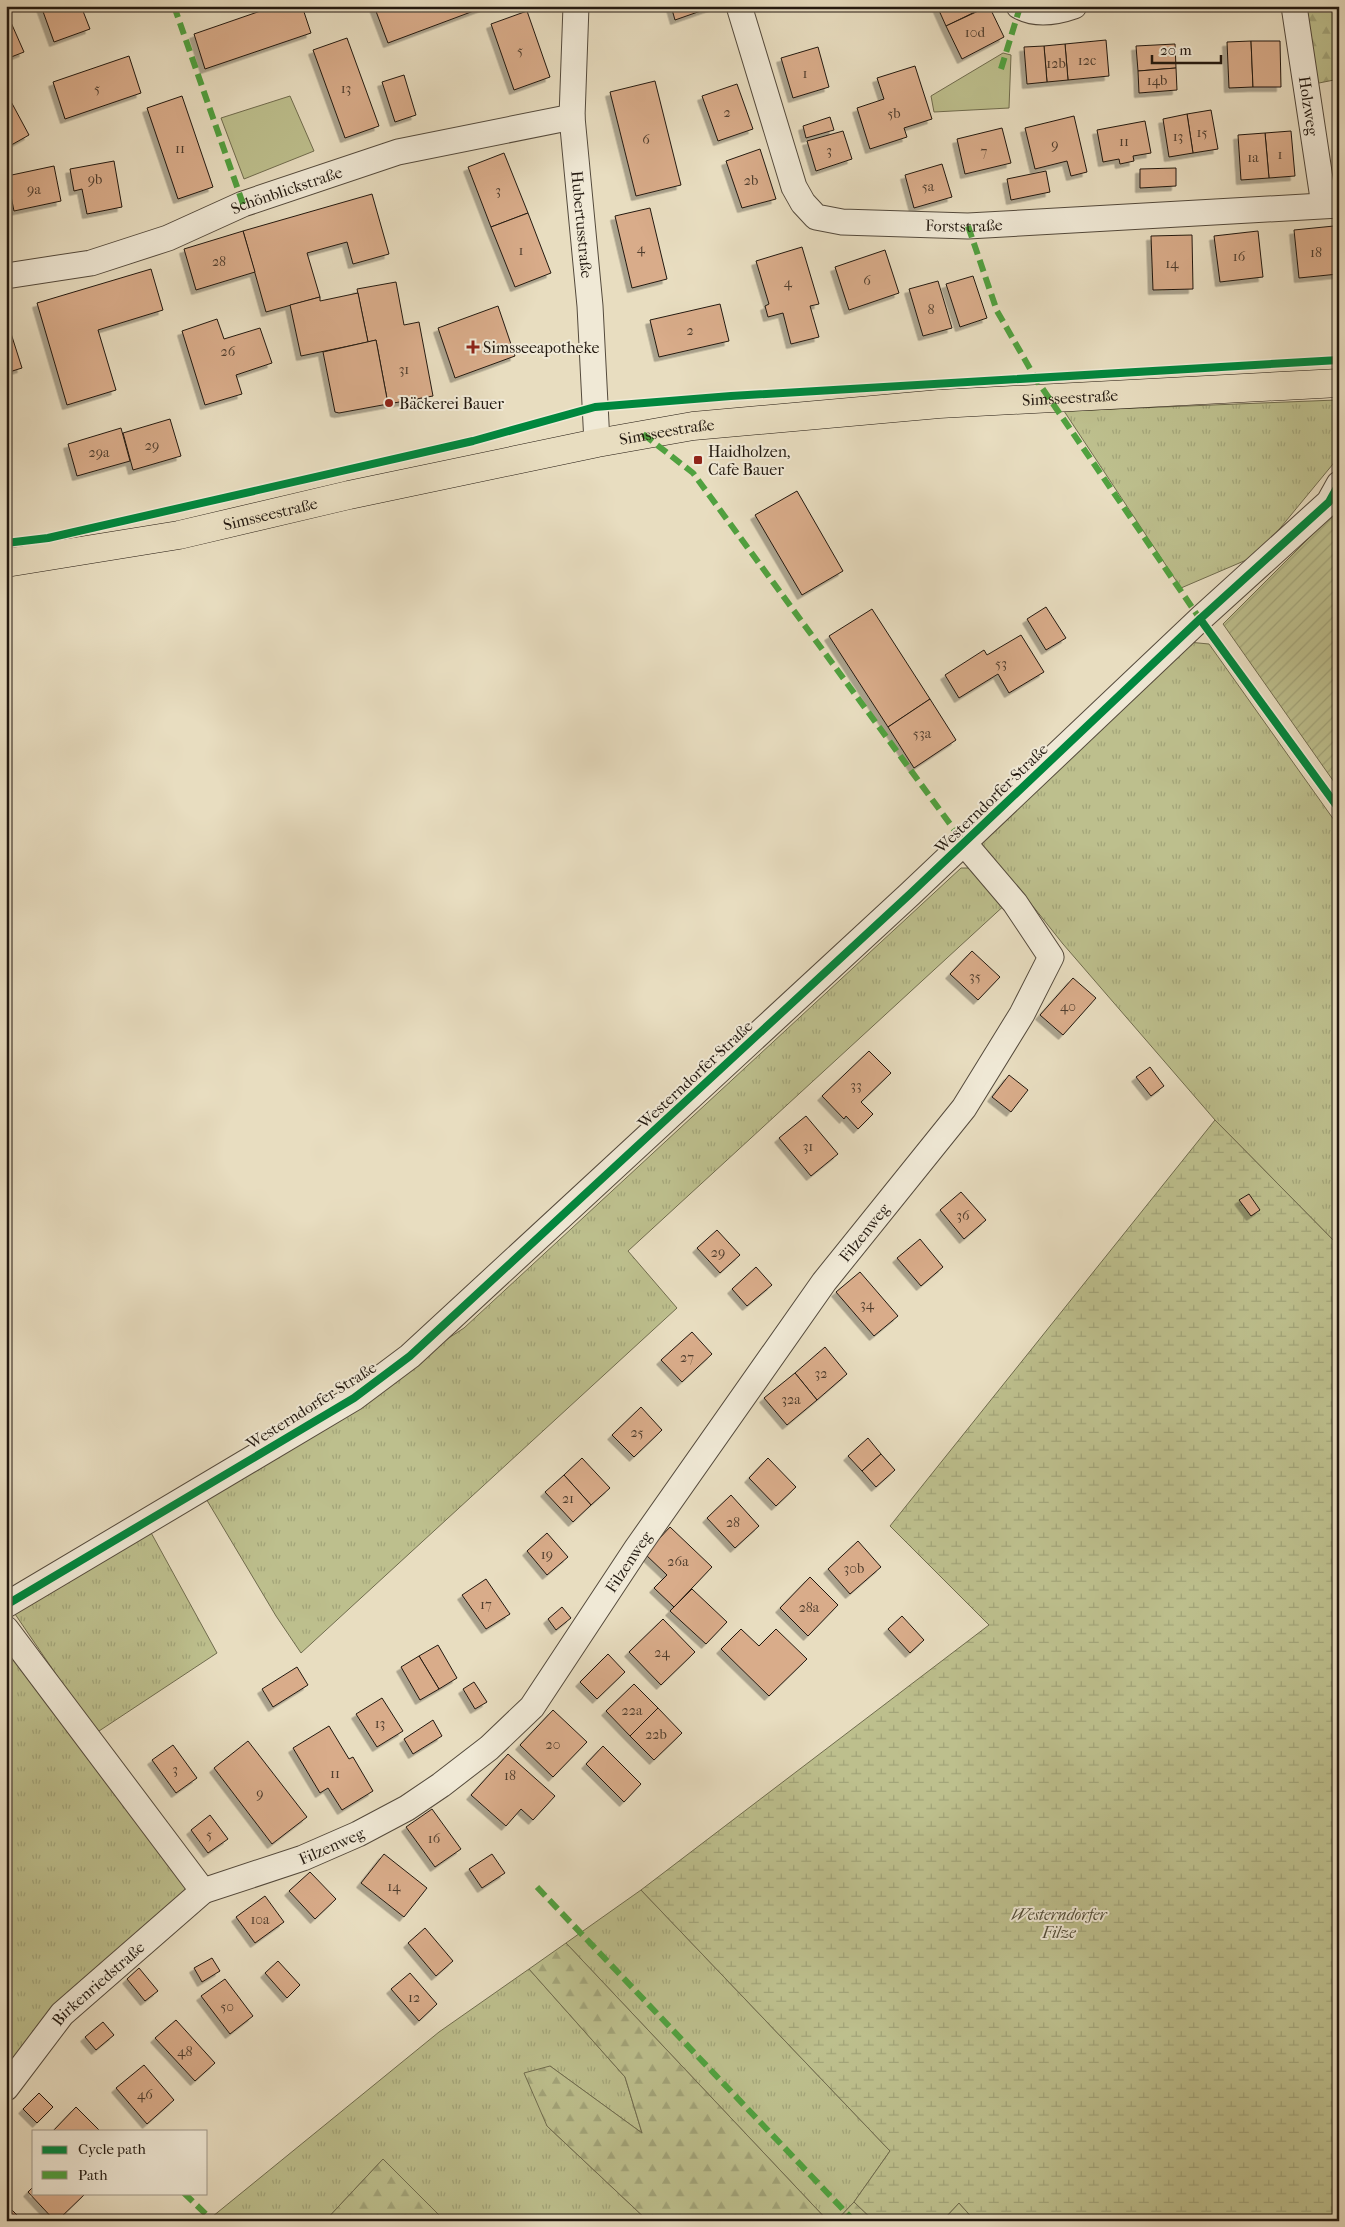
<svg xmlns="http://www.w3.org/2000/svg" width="1345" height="2227" viewBox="0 0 1345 2227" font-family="'IM FELL French Canon',serif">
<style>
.grass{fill:url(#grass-tufts);stroke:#706c4e}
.forest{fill:url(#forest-firs);stroke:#706c4e}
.wetland{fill:url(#wetland-marsh);stroke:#706c4e}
.park{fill:#bdbf8d;stroke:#706c4e}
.garden{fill:url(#garden-furrows);stroke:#706c4e}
.building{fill:#d9ac8a;stroke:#231910;filter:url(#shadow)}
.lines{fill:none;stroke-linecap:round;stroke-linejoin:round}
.minor-casing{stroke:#544a3c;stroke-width:27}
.major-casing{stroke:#231910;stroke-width:29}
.minor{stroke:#f0e9d6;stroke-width:25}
.major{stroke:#e8ddc0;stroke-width:28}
.quiet{stroke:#50a13f;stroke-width:6;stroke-dasharray:12 6;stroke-linecap:butt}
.cycleway-casing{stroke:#f0e9d6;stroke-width:11}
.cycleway{stroke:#00873e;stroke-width:8}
.poi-dot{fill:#8f2418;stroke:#f0e9d6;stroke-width:2}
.labels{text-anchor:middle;stroke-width:4;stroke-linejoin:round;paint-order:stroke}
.number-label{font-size:14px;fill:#503e2e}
.street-label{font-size:16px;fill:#231910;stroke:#f0e9d6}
.poi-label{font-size:16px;fill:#231910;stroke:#f0e9d6;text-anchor:start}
.park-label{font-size:16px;font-style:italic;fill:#514b36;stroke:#f0e9d6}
</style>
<defs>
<pattern id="grass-tufts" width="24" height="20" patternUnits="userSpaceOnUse" patternTransform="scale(1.25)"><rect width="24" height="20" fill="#bdbf8d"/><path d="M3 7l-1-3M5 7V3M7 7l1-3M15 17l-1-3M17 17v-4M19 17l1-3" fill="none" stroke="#a2a479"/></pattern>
<pattern id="forest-firs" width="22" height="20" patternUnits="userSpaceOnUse" patternTransform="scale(1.25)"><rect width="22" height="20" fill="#bdbf8d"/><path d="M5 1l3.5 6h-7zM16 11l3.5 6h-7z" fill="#a2a479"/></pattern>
<pattern id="wetland-marsh" width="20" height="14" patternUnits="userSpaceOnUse" patternTransform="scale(1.25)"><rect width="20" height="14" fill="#bdbf8d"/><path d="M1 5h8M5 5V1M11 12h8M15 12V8" fill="none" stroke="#a2a479"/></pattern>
<pattern id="garden-furrows" width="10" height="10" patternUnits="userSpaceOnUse" patternTransform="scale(1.25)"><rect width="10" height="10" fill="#bdbf8d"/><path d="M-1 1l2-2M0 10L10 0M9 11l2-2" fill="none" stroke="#a2a479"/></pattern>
<filter id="shadow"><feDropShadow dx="-4.5" dy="4.5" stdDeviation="0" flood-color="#0004"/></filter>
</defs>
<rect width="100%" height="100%" fill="#e8ddc0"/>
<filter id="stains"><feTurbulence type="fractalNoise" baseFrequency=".004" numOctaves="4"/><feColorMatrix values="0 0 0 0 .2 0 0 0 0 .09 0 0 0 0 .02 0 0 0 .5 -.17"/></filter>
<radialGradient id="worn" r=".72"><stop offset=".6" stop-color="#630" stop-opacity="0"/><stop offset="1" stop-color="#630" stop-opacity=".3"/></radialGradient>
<g class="grass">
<path d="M1336,400L1339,406V449L1333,464L1258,555L1181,588L1064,411Z"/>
<path d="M1188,642L1209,644L1339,827V1246L1215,1120L1063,944L1020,890L979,845Z"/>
<path d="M961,868H973L1008,902L628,1251L677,1308L301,1653L276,1616L205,1497L464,1328Z"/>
<path d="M149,1529L217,1653L96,1733L15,1614Z"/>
<path d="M6,1646L186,1880L187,1894L6,2070Z"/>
<path d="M641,1890L890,2151L854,2202L836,2221H828L566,1943Z"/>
<path d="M529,1969L625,2077L642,2133L550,2066L547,2126L648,2221H445L383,2159L325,2221H207L439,2032Z"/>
</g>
<g class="forest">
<path d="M1302,6H1339V79L1314,84Z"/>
<path d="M566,1943L828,2221H648L547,2126L524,2073L550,2066L642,2133L625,2077L529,1969Z"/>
<path d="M383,2159L445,2221H325Z"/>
<path d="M854,2202L874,2221H836Z"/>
<path d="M959,2203L975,2221H942Z"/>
</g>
<path class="wetland" d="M1215,1120L1339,1246V2221H975L959,2203L942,2221H874L854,2202L890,2151L641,1890L989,1625L890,1526Z"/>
<g class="park">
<path d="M1003,53L1011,55L1009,108L934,112L931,96Z"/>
<path d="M290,96L314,151L244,179L221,118Z"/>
</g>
<path class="garden" d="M1339,508V789L1223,624Z"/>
<g class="building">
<path d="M41,6H81L90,29L54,42Z"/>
<path d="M275,6H302L311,33L205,69L194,34Z"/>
<path d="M374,6H487L388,43Z"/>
<path d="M671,6H715L675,20Z"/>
<path d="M937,6H985V7L946,26Z"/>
<path d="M989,6L1004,37L962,59L946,26Z"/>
<path d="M527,11L550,77L514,90L491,24Z"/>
<path d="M9,18L24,52L6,59V19Z"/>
<path d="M347,38L379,126L345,138L313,50Z"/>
<path d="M1106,40L1109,76L1068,80L1065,44Z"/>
<path d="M1251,41L1253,87L1229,88L1227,42Z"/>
<path d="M1251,41H1280L1281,87H1253Z"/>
<path d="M1065,44L1068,80L1047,82L1044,46Z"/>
<path d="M1175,44L1176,68L1138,71L1136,46Z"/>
<path d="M1044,46L1047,82L1027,84L1024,47Z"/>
<path d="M818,47L829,87L793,98L781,58Z"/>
<path d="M129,56L141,93L65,119L53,82Z"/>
<path d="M915,66L932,119L904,128L907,137L870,149L857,108L884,99L877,78Z"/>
<path d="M1176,68L1177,90L1139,93L1138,71Z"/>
<path d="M404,75L416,115L395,122L382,82Z"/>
<path d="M655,81L681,185L636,196L610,92Z"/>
<path d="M737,84L753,129L718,141L702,96Z"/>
<path d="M6,96H8L29,135L6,148Z"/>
<path d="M182,96L213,187L178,199L147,108Z"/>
<path d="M1211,110L1218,149L1193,153L1187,114Z"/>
<path d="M1187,114L1193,153L1169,157L1163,119Z"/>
<path d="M1074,116L1087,172L1071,176L1067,161L1035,169L1025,128Z"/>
<path d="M830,117L834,130L806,138L803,126Z"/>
<path d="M1145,121L1151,153L1133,156L1134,161L1120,164L1119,159L1103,162L1097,130Z"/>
<path d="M1002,128L1011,163L965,174L957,139Z"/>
<path d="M843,131L852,159L816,171L807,141Z"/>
<path d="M1291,131L1295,176L1269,178L1265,133Z"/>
<path d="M1265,133L1269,178L1241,180L1238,135Z"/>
<path d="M760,149L776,199L742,208L726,161Z"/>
<path d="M504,153L528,213L491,227L468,167Z"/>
<path d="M114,161L122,207L87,214L82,189L74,191L70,169Z"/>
<path d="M942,164L952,197L914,208L905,175Z"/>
<path d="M54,166L61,201L14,211L7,176Z"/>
<path d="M1176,168V186L1140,188V169Z"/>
<path d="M1046,171L1050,192L1011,200L1007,179Z"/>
<path d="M372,194L389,254L353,264L347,242L307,253L320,297L266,312L243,231Z"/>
<path d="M650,208L667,279L632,288L615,216Z"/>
<path d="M528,213L551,273L515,287L491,227Z"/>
<path d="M1334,226L1338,274L1299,278L1294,230Z"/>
<path d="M243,231L255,272L196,290L184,249Z"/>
<path d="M1258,231L1263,277L1220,282L1214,236Z"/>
<path d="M1192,235L1193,289L1153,290L1151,236Z"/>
<path d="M802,247L819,304L810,306L819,337L791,344L783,313L768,317L765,306L769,304L756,261Z"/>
<path d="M885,250L899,293L849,310L835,267Z"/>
<path d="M151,269L163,310L98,330L116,390L67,405L37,303Z"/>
<path d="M973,276L987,318L960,327L946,284Z"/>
<path d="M938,281L952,328L923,336L909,289Z"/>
<path d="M396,282L404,325L419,322L433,396L388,404L376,340L368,342L357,289Z"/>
<path d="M358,293L368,342L301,356L290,305L320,297V301Z"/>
<path d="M720,304L729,341L659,357L650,320Z"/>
<path d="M498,306L515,356L455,378L438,328Z"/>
<path d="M217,319L224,339L260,328L272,363L236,375L242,394L205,405L182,331Z"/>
<path d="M6,324H8L22,368L6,373Z"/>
<path d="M376,340L388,404L339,413L335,412L323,352Z"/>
<path d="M170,419L181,456L133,470L123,433Z"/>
<path d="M121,428L130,461L77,476L68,444Z"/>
<path d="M797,491L843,571L802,595L755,515Z"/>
<path d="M1046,607L1066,638L1046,650L1027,619Z"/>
<path d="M872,609L930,699L888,727L829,636Z"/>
<path d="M1021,635L1044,672L1009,693L998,674L959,698L945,675L984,650L987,655Z"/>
<path d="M930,699L956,740L914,768L888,727Z"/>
<path d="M972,951L1000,977L978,1000L950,974Z"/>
<path d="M1073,978L1096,998L1063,1035L1040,1015Z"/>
<path d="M869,1051L891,1073L861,1102L873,1114L858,1129L846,1116L844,1119L822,1096Z"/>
<path d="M1150,1067L1164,1086L1151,1096L1136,1077Z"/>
<path d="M1009,1075L1028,1090L1011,1112L992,1097Z"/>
<path d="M806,1116L838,1154L811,1176L779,1138Z"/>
<path d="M961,1192L986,1220L964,1239L940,1210Z"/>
<path d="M1249,1194L1260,1210L1251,1216L1239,1200Z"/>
<path d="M717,1230L740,1255L720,1273L697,1248Z"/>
<path d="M920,1239L943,1267L921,1286L897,1258Z"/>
<path d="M756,1267L772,1285L747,1306L732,1289Z"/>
<path d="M860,1272L898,1316L874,1336L836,1292Z"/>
<path d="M692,1332L712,1354L682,1382L661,1360Z"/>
<path d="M825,1347L847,1374L817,1400L795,1373Z"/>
<path d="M795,1373L817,1400L787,1425L764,1398Z"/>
<path d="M641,1407L662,1430L634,1457L612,1435Z"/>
<path d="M868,1438L881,1454L862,1471L848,1456Z"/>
<path d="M881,1454L895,1470L876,1487L862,1471Z"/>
<path d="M582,1458L610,1488L591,1505L564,1475Z"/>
<path d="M768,1458L796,1487L776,1506L749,1478Z"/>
<path d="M564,1475L591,1505L573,1522L545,1492Z"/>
<path d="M731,1495L759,1526L735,1548L707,1518Z"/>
<path d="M670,1527L712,1567L674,1607L654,1588L667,1575L645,1554Z"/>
<path d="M547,1533L568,1557L547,1575L527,1551Z"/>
<path d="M858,1541L881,1567L850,1594L828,1569Z"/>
<path d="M810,1577L838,1605L808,1636L780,1608Z"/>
<path d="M486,1579L510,1614L486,1629L462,1595Z"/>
<path d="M692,1589L727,1622L706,1644L670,1611Z"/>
<path d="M562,1607L571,1618L556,1630L548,1619Z"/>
<path d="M902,1616L924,1640L910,1653L888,1629Z"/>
<path d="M663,1619L695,1652L661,1685L629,1652Z"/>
<path d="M741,1629L759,1646L776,1629L807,1659L769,1696L721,1649Z"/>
<path d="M438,1645L457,1678L439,1689L419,1656Z"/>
<path d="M608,1654L625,1672L597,1699L580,1682Z"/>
<path d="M419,1656L439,1689L420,1700L401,1667Z"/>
<path d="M297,1667L308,1685L273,1707L262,1689Z"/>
<path d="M474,1682L487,1702L475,1709L463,1689Z"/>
<path d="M634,1684L658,1708L630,1736L606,1711Z"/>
<path d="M382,1698L403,1731L377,1747L356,1714Z"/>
<path d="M658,1708L682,1733L654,1760L630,1736Z"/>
<path d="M553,1710L587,1742L553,1777L520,1745Z"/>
<path d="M433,1720L442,1736L413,1754L404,1739Z"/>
<path d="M329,1726L349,1759L353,1757L373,1791L342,1810L328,1788L320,1793L293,1748Z"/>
<path d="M248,1741L307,1817L272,1844L214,1768Z"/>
<path d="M173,1745L197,1778L176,1793L152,1760Z"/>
<path d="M603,1746L641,1784L624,1802L586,1764Z"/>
<path d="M508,1754L555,1796L533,1820L521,1809L506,1826L471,1795Z"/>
<path d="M432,1809L461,1849L435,1867L406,1827Z"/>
<path d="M210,1815L228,1839L208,1853L191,1830Z"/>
<path d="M384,1854L427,1888L404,1917L361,1883Z"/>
<path d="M492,1854L505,1873L482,1888L469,1869Z"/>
<path d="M310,1872L336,1899L315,1919L289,1891Z"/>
<path d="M265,1896L284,1922L255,1943L236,1917Z"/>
<path d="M425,1928L453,1961L436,1976L408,1943Z"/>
<path d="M212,1958L220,1971L202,1982L194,1968Z"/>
<path d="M278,1961L300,1985L287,1998L265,1973Z"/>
<path d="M139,1968L158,1991L145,2001L127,1979Z"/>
<path d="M410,1973L437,2004L419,2021L391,1989Z"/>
<path d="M225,1979L253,2016L230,2034L201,1996Z"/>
<path d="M176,2020L215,2063L195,2081L155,2038Z"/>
<path d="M103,2022L114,2035L96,2050L85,2037Z"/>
<path d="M144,2065L174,2100L147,2124L116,2088Z"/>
<path d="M39,2093L53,2107L37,2123L23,2109Z"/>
<path d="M76,2107L100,2131H53Z"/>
<path d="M34,2186V2193H86L57,2221H55L28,2192Z"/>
<path d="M6,2204L23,2221H6Z"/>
</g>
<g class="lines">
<g class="minor-casing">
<g id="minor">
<path id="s1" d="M576,6L572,117L590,306L597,443"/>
<path id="s2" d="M739,6L794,187L803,203L816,217L842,222L968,226L1339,205"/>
<path d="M1019,6C1036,16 1057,12 1074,6"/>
<path id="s3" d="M1294,6L1324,205"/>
<path id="s4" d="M6,276L91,263L168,238L243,204L398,152L572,117"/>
<path d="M6,1605L354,1398L410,1356L910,894L1200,619L1329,502L1339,484"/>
<path id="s5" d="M6,1629L203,1891L303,1858L358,1834L407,1808L441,1785L489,1748L532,1707L637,1548L824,1282L964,1108L1022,1014L1051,957L1015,903L964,843"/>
<path id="s6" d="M6,2088L62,2014L203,1891"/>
</g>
</g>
<g class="major-casing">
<g id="major">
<path id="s7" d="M6,563L179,535L349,495L597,443L693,426L939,404L1339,383"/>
</g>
</g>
<use href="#minor" class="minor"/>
<use href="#major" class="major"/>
<g class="quiet">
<path d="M174,6L243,204"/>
<path d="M1001,69L1020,7"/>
<path d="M968,226L997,311L1036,379L1200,619"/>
<path d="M643,434L693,473L964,843"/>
<path d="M537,1887L854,2221"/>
<path d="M184,2193L213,2221"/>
</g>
<g class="cycleway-casing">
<g id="cycleway">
<path d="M6,543L48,538L473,441L595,407L731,396L1339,360"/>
<path d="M1200,619L1339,809"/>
<path d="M6,1605L354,1398L410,1356L910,894L1200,619L1329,502L1339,484"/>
</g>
</g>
<use href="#cycleway" class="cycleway"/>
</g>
<g class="poi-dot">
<path d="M470.5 339.5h5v5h5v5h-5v5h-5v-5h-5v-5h5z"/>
<circle cx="389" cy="403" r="5"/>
<rect x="693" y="455" width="10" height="10" rx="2.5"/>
</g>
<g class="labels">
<g class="number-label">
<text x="975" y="37">10d</text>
<text x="520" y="55">5</text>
<text x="1087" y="65">12c</text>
<text x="1056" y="68">12b</text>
<text x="805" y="78">1</text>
<text x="1157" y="85">14b</text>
<text x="97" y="93">5</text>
<text x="346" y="93">13</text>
<text x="727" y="117">2</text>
<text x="894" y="118">5b</text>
<text x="1202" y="137">15</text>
<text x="1178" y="141">13</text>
<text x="646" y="144">6</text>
<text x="1124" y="146">11</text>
<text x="1055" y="149">9</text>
<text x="180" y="153">11</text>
<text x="829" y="155">3</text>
<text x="984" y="156">7</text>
<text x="1280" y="159">1</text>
<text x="1253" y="162">1a</text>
<text x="95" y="184">9b</text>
<text x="751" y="185">2b</text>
<text x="928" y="191">5a</text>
<text x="34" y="194">9a</text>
<text x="498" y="195">3</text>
<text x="641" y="253">4</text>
<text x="521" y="255">1</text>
<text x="1316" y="257">18</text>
<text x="1239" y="261">16</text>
<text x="219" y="266">28</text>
<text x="1172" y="268">14</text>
<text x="867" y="285">6</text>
<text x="788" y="287">4</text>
<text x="931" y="314">8</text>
<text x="690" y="335">2</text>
<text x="228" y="356">26</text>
<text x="404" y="374">31</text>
<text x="152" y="450">29</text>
<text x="99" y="457">29a</text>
<text x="1001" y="668">53</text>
<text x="922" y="738">53a</text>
<text x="975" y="981">35</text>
<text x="1068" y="1011">40</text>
<text x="856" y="1090">33</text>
<text x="808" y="1151">31</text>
<text x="963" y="1220">36</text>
<text x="718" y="1257">29</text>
<text x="867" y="1309">34</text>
<text x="687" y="1362">27</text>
<text x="821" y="1378">32</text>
<text x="791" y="1404">32a</text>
<text x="637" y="1437">25</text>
<text x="568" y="1503">21</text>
<text x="733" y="1527">28</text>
<text x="547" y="1559">19</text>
<text x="678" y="1566">26a</text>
<text x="854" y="1573">30b</text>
<text x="486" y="1609">17</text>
<text x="809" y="1612">28a</text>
<text x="662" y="1657">24</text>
<text x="632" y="1715">22a</text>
<text x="380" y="1728">13</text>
<text x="656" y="1739">22b</text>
<text x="553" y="1749">20</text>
<text x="175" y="1774">3</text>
<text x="335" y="1778">11</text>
<text x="510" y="1780">18</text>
<text x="260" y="1798">9</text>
<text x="209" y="1839">5</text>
<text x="434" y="1843">16</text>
<text x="394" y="1891">14</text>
<text x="260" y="1924">10a</text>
<text x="414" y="2002">12</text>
<text x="227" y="2011">50</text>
<text x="185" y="2056">48</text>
<text x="145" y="2099">46</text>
</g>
<g class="street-label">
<text dy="6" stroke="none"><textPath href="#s3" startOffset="101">Holzweg</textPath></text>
<text dy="6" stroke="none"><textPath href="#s4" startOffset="295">Schönblickstraße</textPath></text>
<text dy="6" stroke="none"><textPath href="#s2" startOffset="375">Forststraße</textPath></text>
<text dy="6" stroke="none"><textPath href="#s1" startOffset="219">Hubertusstraße</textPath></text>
<text dy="6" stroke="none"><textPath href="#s7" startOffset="1079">Simsseestraße</textPath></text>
<text dy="6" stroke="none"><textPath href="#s7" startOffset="674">Simsseestraße</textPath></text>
<text dy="6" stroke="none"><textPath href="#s7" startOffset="269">Simsseestraße</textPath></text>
<text transform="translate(991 798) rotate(-44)" y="6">Westerndorfer Straße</text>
<text transform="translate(695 1074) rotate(-43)" y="6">Westerndorfer Straße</text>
<text dy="6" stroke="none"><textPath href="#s5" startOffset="1289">Filzenweg</textPath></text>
<text transform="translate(311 1405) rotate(-32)" y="6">Westerndorfer Straße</text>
<text dy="6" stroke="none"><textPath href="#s5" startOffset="884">Filzenweg</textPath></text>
<text dy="6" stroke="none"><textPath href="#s5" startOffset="464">Filzenweg</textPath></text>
<text dy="6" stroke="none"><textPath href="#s6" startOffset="140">Birkenriedstraße</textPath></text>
</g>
<g class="poi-label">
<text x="483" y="353">Simsseeapotheke</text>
<text x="399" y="409">Bäckerei Bauer</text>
<text x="708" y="457">Haidholzen,<tspan x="708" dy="18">Cafe Bauer</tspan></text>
</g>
<g class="park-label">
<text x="1059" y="1920">Westerndorfer<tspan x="1059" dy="18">Filze</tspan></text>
</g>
</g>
<rect width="1345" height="2227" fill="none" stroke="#e8ddc0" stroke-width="25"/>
<rect x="8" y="8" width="1330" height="2212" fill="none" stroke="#231910" stroke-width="2.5"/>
<rect x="12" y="12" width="1320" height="2202" fill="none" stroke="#231910"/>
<rect x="32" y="2130" width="175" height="65" fill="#f0e9d6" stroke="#9e9687"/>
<rect x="42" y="2146" width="25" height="8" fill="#00873e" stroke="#9e9687"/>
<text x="78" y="2154" font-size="15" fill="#231910">Cycle path</text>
<rect x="42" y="2171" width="25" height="8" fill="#50a13f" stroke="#9e9687"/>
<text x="78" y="2180" font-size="15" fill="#231910">Path</text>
<path d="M1152 55v8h69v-8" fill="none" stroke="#231910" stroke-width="2.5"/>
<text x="1160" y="55" font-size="15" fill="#231910" stroke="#f0e9d6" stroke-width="4" paint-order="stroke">20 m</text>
<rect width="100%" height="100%" filter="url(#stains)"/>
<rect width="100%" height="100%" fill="url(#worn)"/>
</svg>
